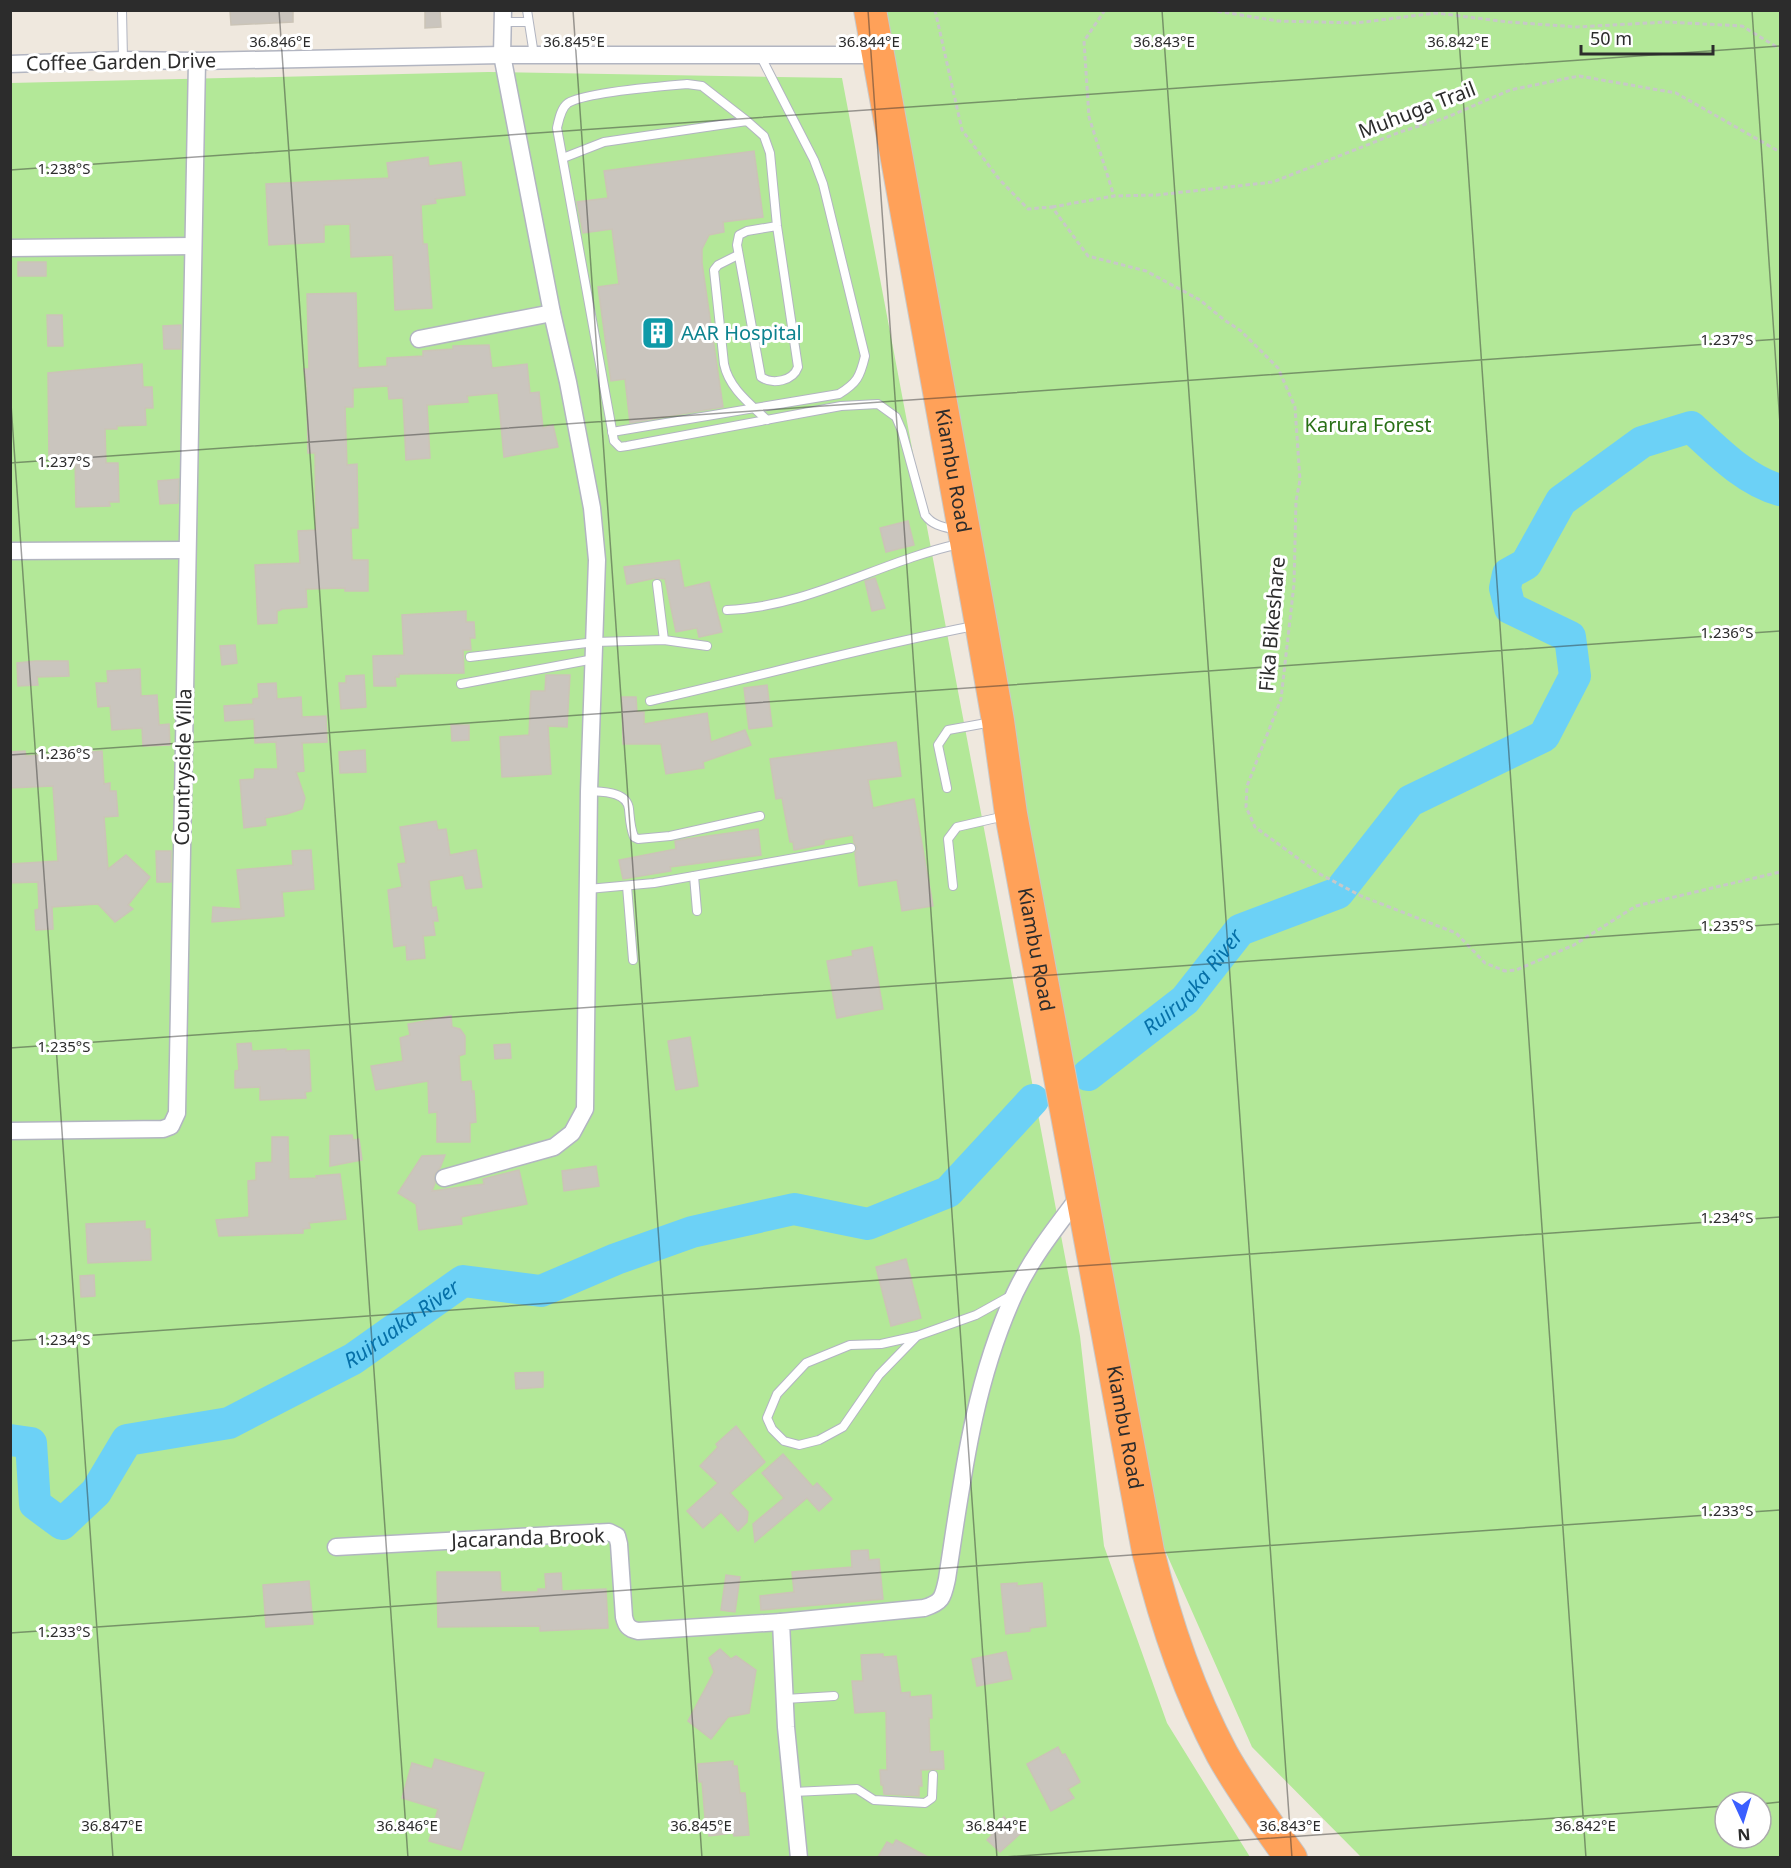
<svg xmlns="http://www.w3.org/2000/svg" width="1791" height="1868" viewBox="0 0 1791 1868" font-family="'Noto Sans',sans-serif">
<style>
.green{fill:#b3e898;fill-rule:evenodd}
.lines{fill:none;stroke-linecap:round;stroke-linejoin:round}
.river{stroke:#6cd1f6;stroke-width:32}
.building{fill:#cac5be;stroke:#cbc4b7;stroke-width:1.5}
.lane-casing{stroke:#b2b5c1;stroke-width:10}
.street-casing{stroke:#b2b5c1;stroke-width:19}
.highway-casing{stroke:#c8c8c8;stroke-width:34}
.path{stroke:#c8c8c8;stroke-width:3;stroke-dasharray:4.5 3;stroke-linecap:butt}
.lane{stroke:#fff;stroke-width:8}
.street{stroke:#fff;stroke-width:16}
.highway{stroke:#ffa159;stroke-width:32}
.ticks{fill:none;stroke:#2c2c2c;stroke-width:1.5;stroke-opacity:0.45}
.labels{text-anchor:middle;stroke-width:6;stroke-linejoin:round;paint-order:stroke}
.street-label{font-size:20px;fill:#2c2c2c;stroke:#fff}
.culture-label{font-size:20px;fill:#0d838f;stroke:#fff;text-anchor:start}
.park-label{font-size:20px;fill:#297016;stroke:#fff}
.water-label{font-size:21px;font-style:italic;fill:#0570a8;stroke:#fff}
.ticks-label{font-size:15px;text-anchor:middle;fill:#2c2c2c;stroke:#fff;stroke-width:6;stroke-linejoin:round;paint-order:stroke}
</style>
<rect width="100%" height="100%" fill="#efe8de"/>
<g class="green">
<path d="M875,11H1780V1857H1361L1252,1747L1137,1487ZM1725,1802H1761V1838H1725Z"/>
<path d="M488,72L842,78L1080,1336L1104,1546L1167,1723L1250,1857H11L10,83Z"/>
</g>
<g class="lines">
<g class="river">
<path id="s1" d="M1088,1075L1185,1000L1240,930L1338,893L1410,801L1544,736L1575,676L1570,637L1510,608L1505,588L1508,574L1526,564L1561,501L1642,442L1691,427C1717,451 1746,481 1780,490"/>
<path id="s2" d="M10,1440L31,1443L35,1504L62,1524L96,1492L127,1440L229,1423L353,1359L463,1281L541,1291L616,1259L692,1232L794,1209L868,1224L948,1192L1033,1100"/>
</g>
</g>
<g class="building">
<path d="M230,10H293V22L231,25Z"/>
<path d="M425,10H440L441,27L425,28Z"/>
<path d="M754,151L763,217L723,222L724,232L709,235L702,249V263L723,407L630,423L625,379L611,381L598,287L619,284L612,229L583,233L577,202L608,198L604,171Z"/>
<path d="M428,157L429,166L461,162L465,195L435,199L436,203L421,205L423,244H427L432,308L395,310L393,255L351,257L350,224L324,225V242L269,245L266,184L389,178L387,163Z"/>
<rect x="18" y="262" width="28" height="14"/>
<path d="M356,293L358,368L387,366V358L423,356V351L453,349V346L489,345L492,368L527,364L530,393L539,392L543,428L553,425L558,447L504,457L498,393L467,396L468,402L427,405L430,458L406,460L403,398L389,399L388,386L353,388V407H345L347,465L357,464L358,528H351L352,560H368V591H345V588L306,589L307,607L281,609V610L277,611V623L258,624L255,565L300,563L298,531L316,530L315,453H308L307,385L304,369H309L307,294Z"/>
<path d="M47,315H62L63,346H48Z"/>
<path d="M181,325V349H164L163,326Z"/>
<path d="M142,364L143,387H152L153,408H145L146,425L117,426V429H105L106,463H118L119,502H109L110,506L76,507L75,458L49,460L48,373Z"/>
<path d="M179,479L178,503L160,504L158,481Z"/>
<path d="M908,521L914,545L886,552L880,528Z"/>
<path d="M679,560L684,588L709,582L722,632L699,637L697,628L676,632L665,579L656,578L627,584L624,567Z"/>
<path d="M875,578L885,608L872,611L865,581Z"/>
<path d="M466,611V622H474L475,638H470L471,650H463L464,673L399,674V677H395L396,686H374L373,656L404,655L402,615Z"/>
<path d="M235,645L237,663L222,665L220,646Z"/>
<path d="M36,661H68L69,676L37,677L38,685L18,686L17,663Z"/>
<path d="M140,669L141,696L157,695L159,725L169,724L170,745L143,746L142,728L112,730L110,706L98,707L96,683H108L107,671Z"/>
<path d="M364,675L366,707L341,709L339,683H346V676Z"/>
<path d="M546,675H570L567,727L548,726L551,774L502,777L500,737L529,735L531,691H545Z"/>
<path d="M276,683L277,699L301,697L302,717L326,716L327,742L302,743L304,771L296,772L305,798L302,809L287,814L265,818L266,825L244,828L240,780L254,779L255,769H278L276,742L255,743L254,719L225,721L224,706L253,704V699L259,698L258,684Z"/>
<path d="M767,685L772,726L749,729L744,688Z"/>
<path d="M622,697H636L637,712H644V724L707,713L711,742L745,730L751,745L703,762L704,768L666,774L661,744H623Z"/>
<path d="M451,725H469V740L452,741Z"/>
<path d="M896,742L901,776L868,780L873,808L914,799L933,906L902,911L897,880L859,886L855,853L857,847L854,843L853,835L824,840V844L794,850L793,842H790L782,798L776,799L770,759Z"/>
<path d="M365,750L366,772L340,773L339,752Z"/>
<path d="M25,751L26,756L102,751L104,784L110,783V791H116L118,816L104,817L108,869L126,855L150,877L128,905L133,909L115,922L98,904L52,907L53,929L36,930L35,910L39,909L38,882L10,883V864L58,861L53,786L10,788V752Z"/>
<path d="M436,821L438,830L446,829L450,855L476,850L482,887L466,889L463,875L429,881L432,908L436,907L438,921H433L435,935L423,936L425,958L407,960L406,945L394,947L388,890L402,887L398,864L406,863L400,827Z"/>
<path d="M758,829L761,855L670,867L671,871L623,879L619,860L676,849L675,841L686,839Z"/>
<path d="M311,850L314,889L282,892L284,916L212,922L213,907L241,909L237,870L293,865L292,851Z"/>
<path d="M156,851H171V882H157Z"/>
<path d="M872,947L883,1009L837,1018L827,961L853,956L852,951Z"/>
<path d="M451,1016L452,1027L460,1029L465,1036V1054L459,1056L461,1082L471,1081L472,1092L474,1091L476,1122L470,1123V1142H437V1112L429,1113L428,1081L376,1090L371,1066L403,1061L400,1038L410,1035L408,1024Z"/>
<path d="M690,1037L698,1086L676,1090L668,1041Z"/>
<path d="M251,1043L252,1051L286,1049V1051L309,1050L311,1091L305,1092L306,1098L260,1100V1087L235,1088V1071L239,1070L237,1044Z"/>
<path d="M510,1044L511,1058L495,1059L494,1045Z"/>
<path d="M352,1135L353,1140L359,1139L362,1160L330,1166V1136Z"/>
<path d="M272,1137H288L289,1179L317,1178L316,1176L340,1174L346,1219L309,1223L310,1228L303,1229V1233L219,1236L216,1220L249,1217L248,1181L256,1180V1163L272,1162Z"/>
<path d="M445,1155L440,1168L434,1175L435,1183L432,1191L484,1184L483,1179L519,1170L527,1204L461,1217L462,1224L419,1230L416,1204L398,1193L422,1156Z"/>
<path d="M596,1166L599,1186L564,1191L562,1171Z"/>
<path d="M145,1221V1229H150L151,1260L88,1263L86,1224Z"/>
<path d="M906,1259L921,1318L891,1326L876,1267Z"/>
<path d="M94,1275L95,1296L81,1297L80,1276Z"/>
<path d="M543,1372V1387L516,1389L515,1373Z"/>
<path d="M736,1426L765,1462L730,1493L748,1512L747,1522L738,1531L721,1512L703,1528L687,1511L718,1483L700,1466L718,1447L716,1444Z"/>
<path d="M783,1454L813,1487L817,1483L832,1499L819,1511L807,1498L755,1542L753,1524L784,1498L762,1473Z"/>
<path d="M868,1550L869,1560L879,1559L883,1599L761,1610L760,1596L794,1592L792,1572L852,1567L851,1551Z"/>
<path d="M437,1572H500L501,1592H538V1589H546L545,1574L561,1573L562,1591L606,1589L608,1628L540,1631V1626L438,1627Z"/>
<path d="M726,1575L740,1577L735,1612L721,1610Z"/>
<path d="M309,1581L313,1624L266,1627L263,1585Z"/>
<path d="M1017,1583V1586L1042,1583L1046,1626L1030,1628V1631L1006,1634L1001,1584Z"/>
<path d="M720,1649L731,1659L736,1656L756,1670L749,1713L728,1717L711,1739L688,1721L714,1672L709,1658Z"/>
<path d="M1006,1652L1012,1679L977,1686L972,1659Z"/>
<path d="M883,1654V1657L896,1656L901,1693L910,1692V1697L931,1695L932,1718H929L930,1752L943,1751L944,1769L921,1770L922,1786H919V1796L884,1794L883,1785H881L880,1770H887L886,1711L855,1713L852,1681H863L861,1655Z"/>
<path d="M1058,1747L1062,1755L1065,1754L1080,1782L1068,1789L1074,1798L1051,1811L1027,1764Z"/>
<path d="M435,1759L484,1773L461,1850L429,1841L438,1809L402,1798L412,1763L432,1769Z"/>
<path d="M733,1761V1766H737L740,1793H745L749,1835L734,1836L733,1833L709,1836L707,1818H705L702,1782H699L698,1764Z"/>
<path d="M1004,1817L1020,1834L1000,1852L987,1840L992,1835L989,1831Z"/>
<path d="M896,1840L928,1857H878L887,1842L893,1845Z"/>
</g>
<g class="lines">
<g class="lane-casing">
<g id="lane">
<path d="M122,10L123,60"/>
<path d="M527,10L534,55"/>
<path d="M503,22H528"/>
<path d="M747,121L702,86L687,84C664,86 585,92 568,103C561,108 559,119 557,128L614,441L620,447L627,446L841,406L878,404L896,417L902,431L925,515C933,526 944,527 957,530"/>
<path d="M563,158L604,142L747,121L764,136L770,153L777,226L798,367C793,381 773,385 761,377L737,245L739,235L747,231L777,226"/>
<path d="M738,255L718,265L714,270L724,364C729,388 749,403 767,420"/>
<path d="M612,432L839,394C857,383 860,377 865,356L823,184L814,160L760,55"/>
<path d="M657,584L664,640"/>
<path d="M727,610C809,607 881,561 959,544"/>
<path d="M470,657L595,642L664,640L707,646"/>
<path d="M461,684L594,659"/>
<path d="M650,701C759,677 866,646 975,626"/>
<path d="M947,788L938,745L948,730L992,722"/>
<path d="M589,791C602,792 627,791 629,809C630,819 630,827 634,837L638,839L670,836L760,816"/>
<path d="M694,876L697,911"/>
<path d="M627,886L633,960"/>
<path d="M953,886L948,839L957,827L1005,816"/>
<path d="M588,889L654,883L851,848"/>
<path d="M917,1336L881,1344L850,1345L806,1363L777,1394L767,1418L772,1429L784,1441L799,1445L819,1440L843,1427L879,1375L917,1336L976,1315L1012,1295"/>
<path d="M785,1699L834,1696"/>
<path d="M793,1792L857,1789L874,1800L925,1803L932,1798L933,1775"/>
</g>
</g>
<g class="street-casing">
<g id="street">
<path d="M10,64L123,60L197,61L502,55H879"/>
<path d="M10,248L193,246"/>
<path d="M419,339L552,313"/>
<path d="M10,551L186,550"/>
<path d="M10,1131L163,1129L171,1126L177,1113L197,61"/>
<path d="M444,1178L554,1147L572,1133L585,1109L589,791L597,560L592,508L568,382L552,313L502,55L503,10"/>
<path d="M336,1547L609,1532L617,1536L619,1544L624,1617C626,1626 629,1629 638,1631L781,1622"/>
<path d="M799,1858L786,1727L781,1622L924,1608C943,1602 943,1597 947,1579C962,1481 973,1384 1015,1293C1032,1257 1057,1226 1081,1194"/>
</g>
</g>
<g class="highway-casing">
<g id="highway">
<path id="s3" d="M870,10L981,624L998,721L1011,814L1148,1551C1165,1621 1188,1690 1222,1754C1242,1790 1267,1824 1291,1858"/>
</g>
</g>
<g class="path">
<path d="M935,10L962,130L999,179L1028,209L1052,207L1088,256L1146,271L1200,300L1223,319L1241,331L1278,368L1295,407L1300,480L1296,501L1294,584L1281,699L1247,786L1246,807L1255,827L1318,873L1361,896L1456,933L1485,963L1505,971L1516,970L1574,945L1636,906L1780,872"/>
<path d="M1105,10L1084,41L1089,117L1114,196"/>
<path d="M1210,10L1278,21L1356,23L1436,13L1508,22L1577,27L1666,22L1742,26L1780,49"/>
<path d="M1052,207L1114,196L1157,195L1273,182L1400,132L1445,118L1510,90L1579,76L1676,93L1780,152"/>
</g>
<use href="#lane" class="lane"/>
<use href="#street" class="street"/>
<use href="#highway" class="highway"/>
</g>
<path class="ticks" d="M279,10L408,1858M573,10L702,1858M868,10L997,1858M1162,10L1292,1858M1457,10L1586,1858M1752,10L1780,424M10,170L1780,46M10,390L113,1858M10,463L1780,339M10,755L1780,631M10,1048L1780,924M10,1341L1780,1217M10,1633L1780,1510M1761,1804L1780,1802M991,1858L1725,1806"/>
<defs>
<g id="building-square" transform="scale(1.725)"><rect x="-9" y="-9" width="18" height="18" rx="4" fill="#0f9aa8" stroke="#fff"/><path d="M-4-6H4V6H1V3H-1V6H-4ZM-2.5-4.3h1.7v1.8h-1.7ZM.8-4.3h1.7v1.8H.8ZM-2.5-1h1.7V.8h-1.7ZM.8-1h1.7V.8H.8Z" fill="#fff"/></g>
</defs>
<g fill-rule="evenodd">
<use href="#building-square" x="658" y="333"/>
</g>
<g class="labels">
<g class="street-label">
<text transform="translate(121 62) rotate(-1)" y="7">Coffee Garden Drive</text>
<text transform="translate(1417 110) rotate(-21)" y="7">Muhuga Trail</text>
<text dy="7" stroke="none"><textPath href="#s3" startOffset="468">Kiambu Road</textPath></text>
<text transform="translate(1272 624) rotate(-85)" y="7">Fika Bikeshare</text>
<text transform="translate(183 767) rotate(-89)" y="7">Countryside Villa</text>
<text dy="7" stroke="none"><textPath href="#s3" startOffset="954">Kiambu Road</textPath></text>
<text dy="7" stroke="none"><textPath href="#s3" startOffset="1440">Kiambu Road</textPath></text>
<text transform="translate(528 1538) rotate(-2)" y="7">Jacaranda Brook</text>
</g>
<g class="culture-label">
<text x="681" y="340">AAR Hospital</text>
</g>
<g class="park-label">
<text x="1368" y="432">Karura Forest</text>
</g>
<g class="water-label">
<text dy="7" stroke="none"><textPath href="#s1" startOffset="141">Ruiruaka River</textPath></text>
<text dy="7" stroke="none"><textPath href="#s2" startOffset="526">Ruiruaka River</textPath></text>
</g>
</g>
<g class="ticks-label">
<text x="280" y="47">36.846°E</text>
<text x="574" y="47">36.845°E</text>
<text x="869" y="47">36.844°E</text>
<text x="1164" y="47">36.843°E</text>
<text x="1458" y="47">36.842°E</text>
<text x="64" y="174">1.238°S</text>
<text x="1727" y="345">1.237°S</text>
<text x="64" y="467">1.237°S</text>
<text x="1727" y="638">1.236°S</text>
<text x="64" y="759">1.236°S</text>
<text x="1727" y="931">1.235°S</text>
<text x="64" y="1052">1.235°S</text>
<text x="1727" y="1223">1.234°S</text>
<text x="64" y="1345">1.234°S</text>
<text x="1727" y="1516">1.233°S</text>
<text x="64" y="1637">1.233°S</text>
<text x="112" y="1831">36.847°E</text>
<text x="407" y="1831">36.846°E</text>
<text x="701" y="1831">36.845°E</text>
<text x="996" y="1831">36.844°E</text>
<text x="1290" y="1831">36.843°E</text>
<text x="1585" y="1831">36.842°E</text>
</g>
<rect width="1791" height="1868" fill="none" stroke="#2c2c2c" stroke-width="24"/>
<g transform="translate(1743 1820) rotate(176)"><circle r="28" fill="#ffffff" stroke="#ababab" stroke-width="1.5"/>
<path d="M0-4.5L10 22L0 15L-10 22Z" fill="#3b5fff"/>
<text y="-9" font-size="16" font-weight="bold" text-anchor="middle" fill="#2c2c2c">N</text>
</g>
<path d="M1581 45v9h132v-9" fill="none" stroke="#2c2c2c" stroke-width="3"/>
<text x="1590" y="45" font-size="18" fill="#2c2c2c" stroke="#ffffff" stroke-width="4.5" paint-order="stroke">50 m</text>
</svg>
